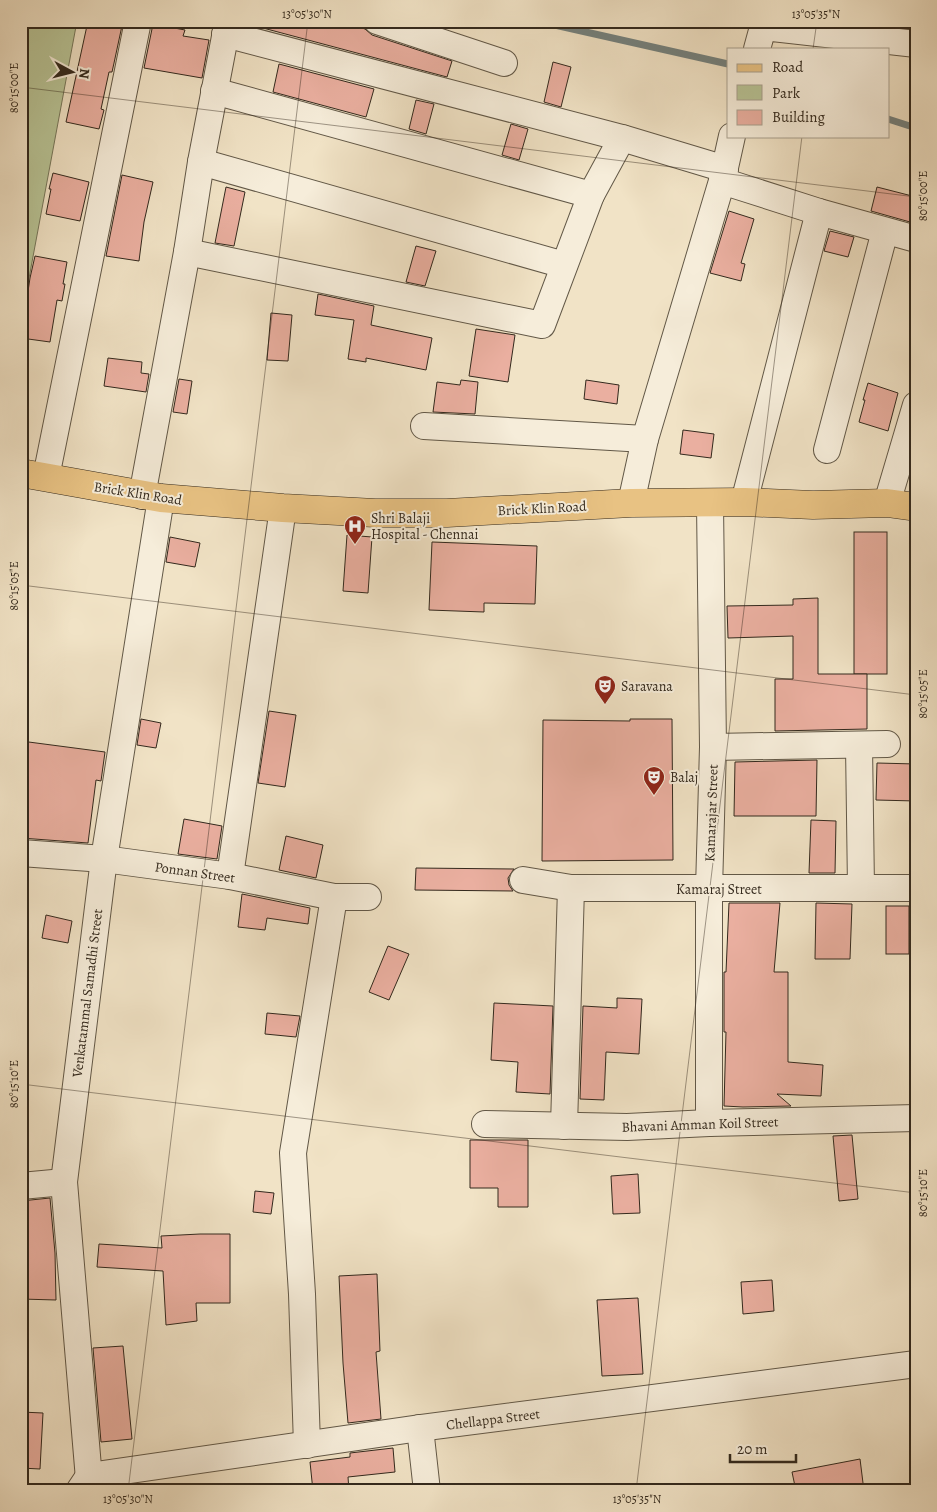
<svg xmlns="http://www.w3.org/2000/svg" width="937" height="1512" viewBox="0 0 937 1512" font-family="Alegreya,serif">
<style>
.green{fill:#b8c496;stroke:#76765a}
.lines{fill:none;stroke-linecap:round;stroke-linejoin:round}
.stream{stroke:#74817e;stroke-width:7}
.building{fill:#eaafa0;stroke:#33291d}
.minor-casing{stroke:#625847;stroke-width:28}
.major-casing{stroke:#33291d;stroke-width:29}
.minor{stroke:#f6edda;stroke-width:26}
.major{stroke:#e8c283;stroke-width:28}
.ticks{fill:none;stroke:#33291d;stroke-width:1;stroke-opacity:0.45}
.labels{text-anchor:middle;stroke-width:4;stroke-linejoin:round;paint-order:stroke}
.street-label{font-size:14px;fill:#33291d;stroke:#f6edda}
.poi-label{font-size:14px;fill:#33291d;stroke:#f6edda;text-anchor:start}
.neatline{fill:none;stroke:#33291d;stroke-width:2}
.ticks-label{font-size:12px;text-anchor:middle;fill:#33291d}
</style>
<rect width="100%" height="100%" fill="#f1e3c6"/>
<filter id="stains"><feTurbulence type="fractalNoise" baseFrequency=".004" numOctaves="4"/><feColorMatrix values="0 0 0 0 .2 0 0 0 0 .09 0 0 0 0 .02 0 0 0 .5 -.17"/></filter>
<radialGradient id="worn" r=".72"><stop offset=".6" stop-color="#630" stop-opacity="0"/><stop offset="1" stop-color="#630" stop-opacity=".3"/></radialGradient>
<path class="green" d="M21,21H77L21,321Z"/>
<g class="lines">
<g class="stream">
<path d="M537,21L728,64"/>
<path d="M888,119L916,128"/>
</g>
</g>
<g class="building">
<path d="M88,21H123L114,63L112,72H109L101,109L104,110L99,129L66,122Z"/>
<path d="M265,21H340L365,29L372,35L452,61L447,77L263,28Z"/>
<path d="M153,24L185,30L183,36L209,40L202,78L144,68Z"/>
<path d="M553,62L571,67L561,107L544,102Z"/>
<path d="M279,64L374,89L366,117L273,92Z"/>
<path d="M416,100L434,104L426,134L409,129Z"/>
<path d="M511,124L528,129L519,160L502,155Z"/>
<path d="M53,173L89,182L80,221L46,214L51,189H49Z"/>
<path d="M122,175L153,182L144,222L139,261L106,256Z"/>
<path d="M226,187L245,192L234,246L215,243Z"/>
<path d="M877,187L916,197L910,222L871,211Z"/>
<path d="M729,211L754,219L741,263L745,264L741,281L710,273Z"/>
<path d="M830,231L854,237L848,257L824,251Z"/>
<path d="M416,246L436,251L425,286L406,282Z"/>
<path d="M35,256L67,262L63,284H65L62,301L57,300L50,342L21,338L30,278Z"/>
<path d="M318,294L374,306L371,325L432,338L426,370L366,358V362L348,359L354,320L315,315Z"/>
<path d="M271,313L292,315L288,361L267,360Z"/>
<path d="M476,329L515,335L508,382L469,376Z"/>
<path d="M108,358L142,362L141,373L149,374L146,392L104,386Z"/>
<path d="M179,379L192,381L187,414L173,412Z"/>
<path d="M461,380L478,382L475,414L433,412L437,382L460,385Z"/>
<path d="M586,380L619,385L617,404L584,399Z"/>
<path d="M868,383L898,393L888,431L859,422L865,400H863Z"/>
<path d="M683,430L714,434L711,458L680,454Z"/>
<rect x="854" y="532" width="33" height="142"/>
<path d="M347,535L372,537L368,593L343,591Z"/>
<path d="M170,537L200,543L195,567L166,562Z"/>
<path d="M432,542L537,546L535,604L484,603V612L429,610Z"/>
<path d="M818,598V674H867V729L775,731V679H793V636L728,638L727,606L793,605V599Z"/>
<path d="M269,711L296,715L285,787L258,783Z"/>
<path d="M141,719L161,723L156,748L137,745Z"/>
<path d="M630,719H672L673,860L542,861L543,720L630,721Z"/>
<path d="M21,741L105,752L101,781L96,780L88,843L21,838Z"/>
<path d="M817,760L816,816H734L735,762Z"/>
<path d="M877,763L916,764V801L876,800Z"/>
<path d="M184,819L222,826L217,859L178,854Z"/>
<path d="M811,820L836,821L835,873H809Z"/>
<path d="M286,836L323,845L316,878L279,870Z"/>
<path d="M416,868L514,869L508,878L509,885L513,891L415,890Z"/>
<path d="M242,894L310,908L308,924L267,918L265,930L238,927Z"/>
<path d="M729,903H780L774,972H788V1062L823,1065L821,1096L777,1094L791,1106L743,1107L724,1106L726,1032H724V972H726Z"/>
<path d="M816,903L852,904L850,959H815Z"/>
<rect x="886" y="906" width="23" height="48"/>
<path d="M46,915L72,921L68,943L42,938Z"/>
<path d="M388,946L409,954L389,1000L369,992Z"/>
<path d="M617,998L642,999L639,1054L606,1052L604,1100L580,1099L583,1006L617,1008Z"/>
<path d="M494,1003L553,1006L550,1094L516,1092L518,1062L491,1060Z"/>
<path d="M267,1013L300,1016L296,1037L265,1034Z"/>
<path d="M852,1135L858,1199L839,1201L833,1136Z"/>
<path d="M470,1140H528V1207H498V1188H470Z"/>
<path d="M638,1174L640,1213L613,1214L611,1176Z"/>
<path d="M255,1191L274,1193L271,1214L253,1212Z"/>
<path d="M50,1198L55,1253L56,1300L21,1299V1201Z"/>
<path d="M200,1234H230V1303H196L197,1321L166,1325L163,1271L97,1267L99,1244L162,1248L161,1236Z"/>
<path d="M377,1274L380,1351L376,1352L381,1419L348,1423L343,1363L339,1276Z"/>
<path d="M772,1280L774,1311L743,1314L741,1282Z"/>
<path d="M638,1298L643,1374L602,1376L597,1300Z"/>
<path d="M123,1346L132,1439L101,1442L93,1348Z"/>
<path d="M21,1412L43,1413L40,1469L21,1468Z"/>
<path d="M393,1448L395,1472L348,1477L349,1491H313L310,1462L350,1457V1453Z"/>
<path d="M860,1459L864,1491H796L792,1472Z"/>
</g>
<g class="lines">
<g class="minor-casing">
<g id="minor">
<path d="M377,21L504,63"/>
<path d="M225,34L622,138L725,169"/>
<path d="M757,49L763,27L916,44"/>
<path d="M214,91L591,195"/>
<path d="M201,162L564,265"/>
<path d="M722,181L819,212L916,239"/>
<path d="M187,252L542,325L591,195L622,138"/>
<path d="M424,426L645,439"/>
<path d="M827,450L885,231"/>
<path d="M46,477L138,21"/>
<path d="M142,496L187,252L201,162L228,21"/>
<path d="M744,502L819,212"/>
<path d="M631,503L645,439L722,181L732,136"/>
<path d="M887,503L916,405"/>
<path d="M859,745L861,888"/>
<path d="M713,747L887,744"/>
<path d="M21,853L104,859L230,876L334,897H368"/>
<path d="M230,876L283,508"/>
<path d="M523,880L571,888H916"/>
<path d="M709,1123V889L713,747L710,504"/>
<path d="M485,1124L627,1127L709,1123L916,1118"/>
<path d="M564,1126L571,888"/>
<path d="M21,1186L64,1182"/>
<path d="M420,1428L427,1491"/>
<path d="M307,1445L302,1294L293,1153L334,897"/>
<path d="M79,1491L89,1476L420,1428L916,1364"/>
<path d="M90,1491L64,1182L104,859L161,498"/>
</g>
</g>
<g class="major-casing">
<path id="major" d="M21,473L161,498L283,508L375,513H447L631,503L744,502L813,505L887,503L916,507"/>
</g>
<use href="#minor" class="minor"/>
<use href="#major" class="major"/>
</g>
<path class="ticks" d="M813,49L817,21M21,87L916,197M21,585L916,695M21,1084L916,1193M128,1491L308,21M636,1491L802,136"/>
<defs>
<g id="hospital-pin" transform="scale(1.125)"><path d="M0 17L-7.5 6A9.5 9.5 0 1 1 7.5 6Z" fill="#8f2418" stroke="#f6edda"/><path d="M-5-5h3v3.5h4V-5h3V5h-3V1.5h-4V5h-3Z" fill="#fff"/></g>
<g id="theatre-pin" transform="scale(1.125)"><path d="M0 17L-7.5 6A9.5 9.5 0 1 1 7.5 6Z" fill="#8f2418" stroke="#f6edda"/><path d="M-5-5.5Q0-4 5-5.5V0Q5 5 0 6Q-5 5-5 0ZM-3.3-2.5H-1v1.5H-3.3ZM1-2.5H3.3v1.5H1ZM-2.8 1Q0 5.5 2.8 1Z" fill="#fff"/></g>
</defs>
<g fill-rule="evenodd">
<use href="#hospital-pin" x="355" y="526"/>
<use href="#theatre-pin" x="605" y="686"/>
<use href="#theatre-pin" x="654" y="777"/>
</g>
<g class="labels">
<g class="street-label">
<text transform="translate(138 493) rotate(9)" y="5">Brick Klin Road</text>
<text transform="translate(542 508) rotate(-3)" y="5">Brick Klin Road</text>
<text transform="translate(711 813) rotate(-88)" y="5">Kamarajar Street</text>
<text transform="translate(195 872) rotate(8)" y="5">Ponnan Street</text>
<text x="719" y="894">Kamaraj Street</text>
<text transform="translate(87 993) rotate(-83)" y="5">Venkatammal Samadhi Street</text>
<text transform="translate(700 1124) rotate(-2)" y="5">Bhavani Amman Koil Street</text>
<text transform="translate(493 1419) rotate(-7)" y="5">Chellappa Street</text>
</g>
<g class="poi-label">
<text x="371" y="523">Shri Balaji<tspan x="371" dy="16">Hospital - Chennai</tspan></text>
<text x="621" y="691">Saravana</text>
<text x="670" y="782">Balaj</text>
</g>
</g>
<rect width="937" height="1512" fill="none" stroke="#f1e3c6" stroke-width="55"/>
<rect x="727" y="48" width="162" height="90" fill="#f6edda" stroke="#a89f8e"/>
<rect x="737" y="64" width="25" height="8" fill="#e8c283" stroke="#a89f8e"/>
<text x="772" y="72" font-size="15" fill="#33291d">Road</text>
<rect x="737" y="85" width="25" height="15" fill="#b8c496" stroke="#a89f8e"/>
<text x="772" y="98" font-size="15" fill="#33291d">Park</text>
<rect x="737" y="110" width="25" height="15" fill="#eaafa0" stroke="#a89f8e"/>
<text x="772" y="122" font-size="15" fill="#33291d">Building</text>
<g transform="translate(72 72) rotate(97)" stroke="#f6edda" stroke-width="4" paint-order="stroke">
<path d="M0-4L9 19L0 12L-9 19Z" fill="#33291d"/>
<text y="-8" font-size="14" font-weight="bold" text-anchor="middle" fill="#33291d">N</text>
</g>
<path d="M730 1454v8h66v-8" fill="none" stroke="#33291d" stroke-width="2.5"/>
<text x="737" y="1454" font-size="15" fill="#33291d" stroke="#f6edda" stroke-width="4" paint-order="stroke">20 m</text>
<rect x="28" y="28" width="882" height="1456" class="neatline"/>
<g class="ticks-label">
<text x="307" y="18">13°05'30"N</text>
<text x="816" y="18">13°05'35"N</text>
<text transform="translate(14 88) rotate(-90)" y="4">80°15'00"E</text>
<text transform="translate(923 196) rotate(-90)" y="4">80°15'00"E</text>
<text transform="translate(14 586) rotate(-90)" y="4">80°15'05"E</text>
<text transform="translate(923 694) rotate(-90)" y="4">80°15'05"E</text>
<text transform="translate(14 1084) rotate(-90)" y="4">80°15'10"E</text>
<text transform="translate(923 1193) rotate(-90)" y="4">80°15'10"E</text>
<text x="128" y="1503">13°05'30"N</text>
<text x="637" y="1503">13°05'35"N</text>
</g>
<rect width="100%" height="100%" filter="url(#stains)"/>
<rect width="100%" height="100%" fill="url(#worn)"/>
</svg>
